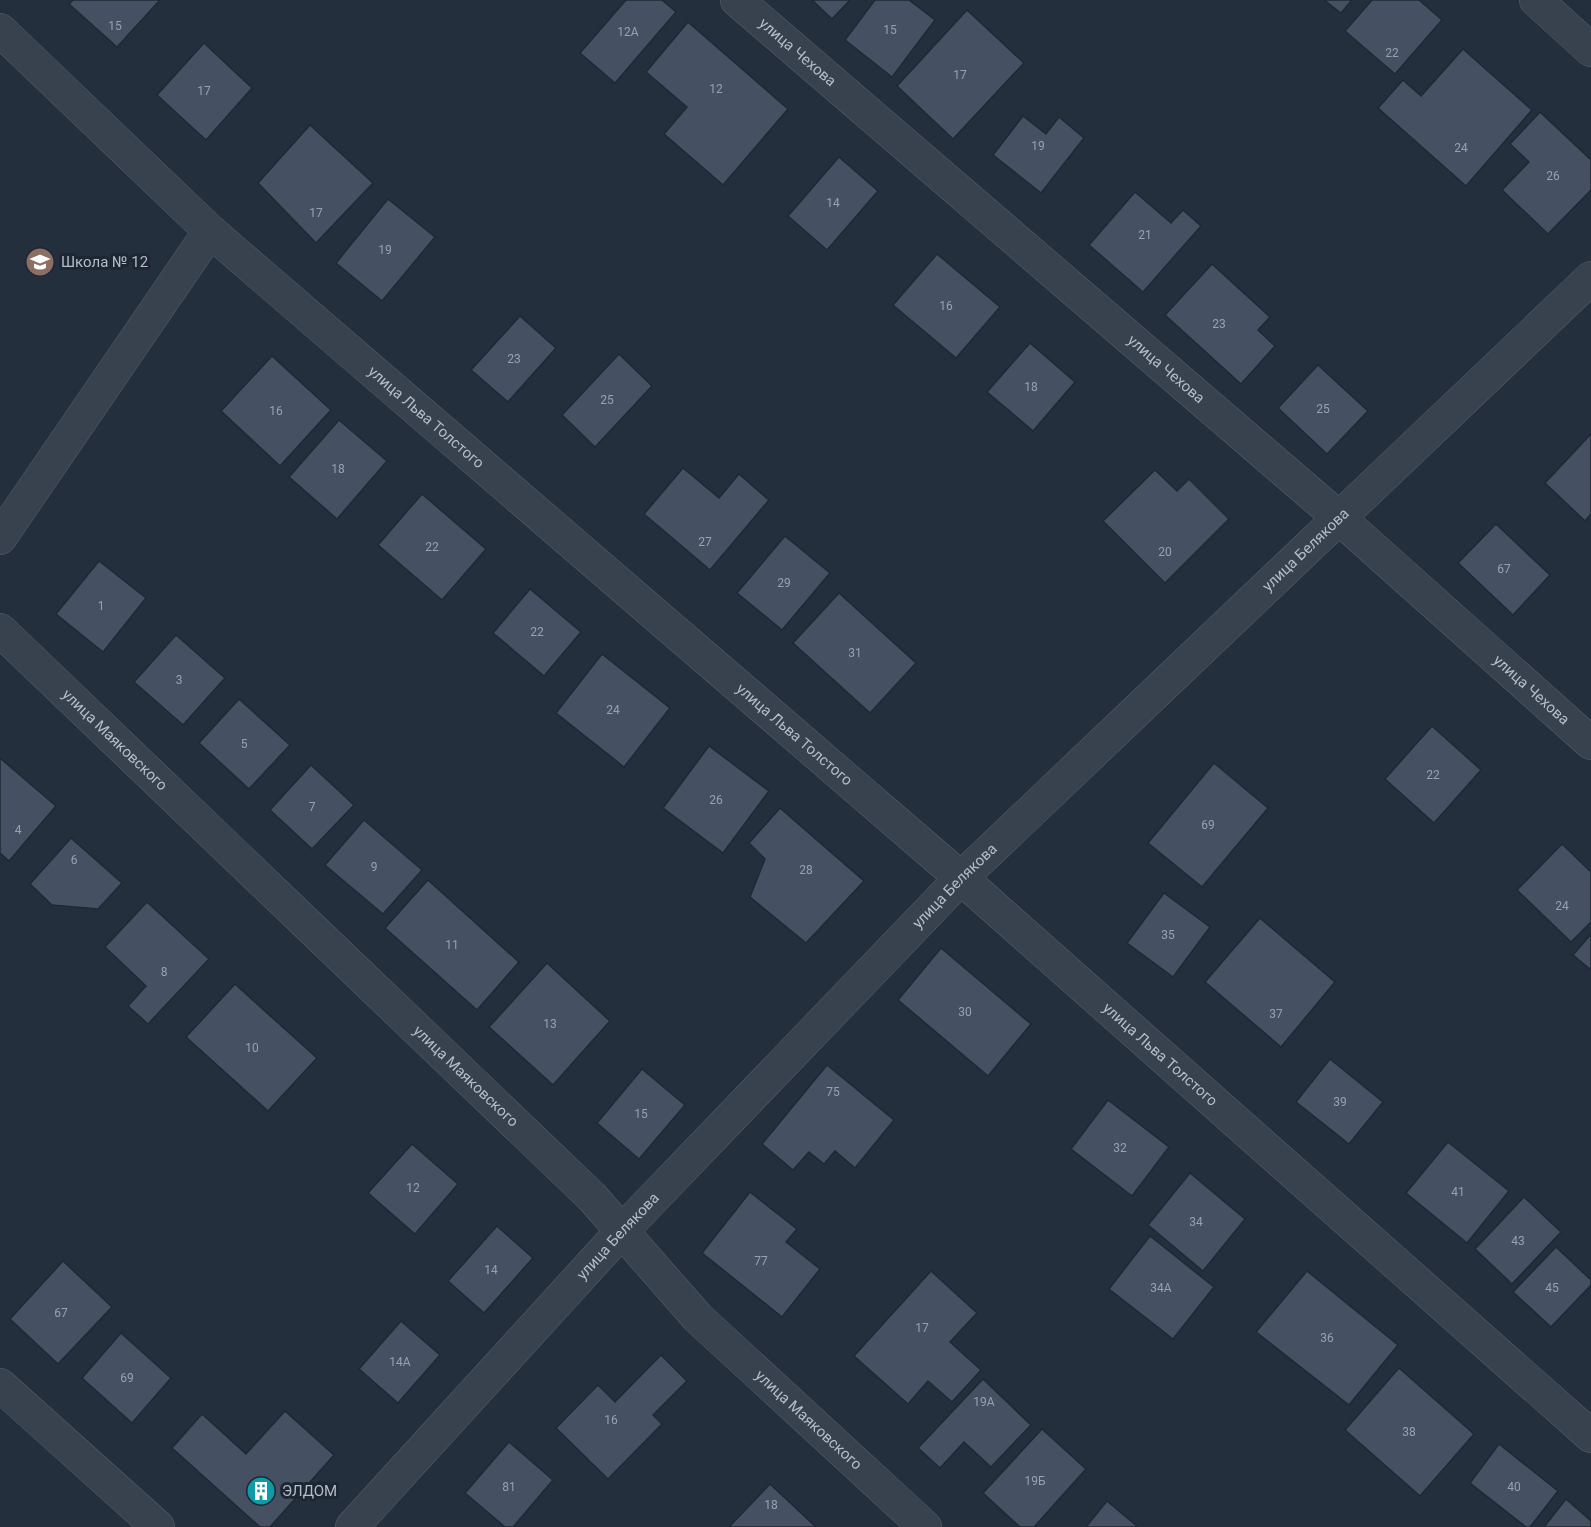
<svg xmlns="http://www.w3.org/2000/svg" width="1591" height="1527" viewBox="0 0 1591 1527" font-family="Roboto,sans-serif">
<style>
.building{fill:#455162;stroke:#1f2835;stroke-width:1.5}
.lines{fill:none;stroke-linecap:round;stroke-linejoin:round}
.minor-casing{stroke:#565f6c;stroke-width:34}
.minor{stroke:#38414e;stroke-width:33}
.labels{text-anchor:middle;stroke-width:6;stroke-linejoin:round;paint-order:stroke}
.number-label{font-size:12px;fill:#98a1af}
.street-label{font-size:15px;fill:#b4bcc9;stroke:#1d2633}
.poi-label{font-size:15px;fill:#b4bcc9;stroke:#1d2633;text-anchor:start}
</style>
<rect width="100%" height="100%" fill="#242f3e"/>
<g class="building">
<path d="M73,0H160L117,47L69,4Z"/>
<path d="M626,0H662L676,12L615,83L580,53Z"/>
<path d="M812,0H850L832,19Z"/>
<path d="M875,0H909L935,20L892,77L845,40Z"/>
<path d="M1324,0H1352L1341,13Z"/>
<path d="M1372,0H1419L1442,20L1395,74L1345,31Z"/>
<path d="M967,10L1024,63L953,139L897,86Z"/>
<path d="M688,22L788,109L723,185L664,134L687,107L646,72Z"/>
<path d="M204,43L252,88L206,140L157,95Z"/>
<path d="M1463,49L1532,110L1466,186L1378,108L1403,80L1421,96Z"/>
<path d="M1540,112L1591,160V190L1548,234L1502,190L1529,162L1510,144Z"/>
<path d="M1023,116L1046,134L1059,117L1084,138L1041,193L993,155Z"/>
<path d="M310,125L373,183L316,243L258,183Z"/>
<path d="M839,157L878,191L827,250L788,216Z"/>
<path d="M1135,192L1171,223L1183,210L1201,226L1143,292L1089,245Z"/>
<path d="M388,199L435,237L382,301L336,263Z"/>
<path d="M937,254L1000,307L956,358L893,305Z"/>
<path d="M1212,264L1270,317L1258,330L1275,346L1241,384L1165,315Z"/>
<path d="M520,316L556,348L508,402L471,370Z"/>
<path d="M1030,343L1075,382L1033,431L987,392Z"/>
<path d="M619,354L652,386L595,447L562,415Z"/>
<path d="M272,356L331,410L280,466L221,411Z"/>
<path d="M1318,365L1368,411L1327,454L1278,408Z"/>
<path d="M339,420L387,461L337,519L289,477Z"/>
<path d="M1591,434V514L1585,521L1545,483Z"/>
<path d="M683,468L719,498L739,474L769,500L710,570L644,514Z"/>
<path d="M1155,470L1177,491L1189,479L1229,519L1165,583L1103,521Z"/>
<path d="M422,494L486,549L442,600L378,545Z"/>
<path d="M1496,524L1550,575L1513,615L1458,563Z"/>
<path d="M785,536L830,573L782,630L737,593Z"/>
<path d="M99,561L146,598L103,652L56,614Z"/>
<path d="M530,589L581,632L544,676L493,633Z"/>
<path d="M839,593L916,663L870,713L793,643Z"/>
<path d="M176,635L225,678L183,725L134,682Z"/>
<path d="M602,654L670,708L624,767L556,713Z"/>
<path d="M239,699L290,745L249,789L199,743Z"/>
<path d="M1432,726L1481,770L1434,823L1385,779Z"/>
<path d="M709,746L769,791L723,853L663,808Z"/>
<path d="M0,758L56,806L9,861L0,853Z"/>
<path d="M1214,763L1268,808L1202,887L1148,843Z"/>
<path d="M311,765L354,805L312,849L270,810Z"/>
<path d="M780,808L864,881L806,943L750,897L765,859L749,843Z"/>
<path d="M364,820L422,870L383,914L325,865Z"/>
<path d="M71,838L122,883L98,909L52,905L30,884Z"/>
<path d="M1562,844L1591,872V922L1571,942L1517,890Z"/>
<path d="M428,880L519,962L477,1010L385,928Z"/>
<path d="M1164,893L1210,927L1173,977L1127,943Z"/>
<path d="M147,902L209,959L148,1024L128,1006L146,986L105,947Z"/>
<path d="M1260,918L1335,982L1281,1047L1205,982Z"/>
<path d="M1591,934V970L1573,955Z"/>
<path d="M941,948L1031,1024L988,1076L898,1000Z"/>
<path d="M547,963L610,1021L553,1085L489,1027Z"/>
<path d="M235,984L317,1058L268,1111L186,1037Z"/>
<path d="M1330,1059L1383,1102L1349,1144L1296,1102Z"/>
<path d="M827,1065L894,1120L855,1168L835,1151L824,1164L809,1152L793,1170L762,1144Z"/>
<path d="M642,1069L685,1105L639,1159L597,1123Z"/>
<path d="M1108,1100L1169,1147L1132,1196L1071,1149Z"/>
<path d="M1448,1142L1509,1191L1467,1243L1406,1193Z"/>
<path d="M412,1144L458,1184L415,1234L368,1193Z"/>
<path d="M1190,1173L1245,1219L1203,1271L1148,1225Z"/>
<path d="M750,1192L797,1229L786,1242L820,1269L782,1317L702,1253Z"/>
<path d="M1524,1197L1561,1232L1512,1284L1475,1249Z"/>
<path d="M497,1226L533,1258L484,1313L448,1281Z"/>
<path d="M1150,1236L1214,1287L1173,1339L1109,1289Z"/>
<path d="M1556,1247L1591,1280V1285L1551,1327L1513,1292Z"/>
<path d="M63,1261L112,1307L58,1364L10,1319Z"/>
<path d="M931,1271L977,1313L950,1342L981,1370L952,1402L928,1381L908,1404L854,1356Z"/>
<path d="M1307,1271L1398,1345L1349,1405L1256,1332Z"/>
<path d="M401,1321L440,1355L398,1403L359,1369Z"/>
<path d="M121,1333L171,1378L132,1423L82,1378Z"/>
<path d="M661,1355L687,1381L653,1415L662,1424L608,1479L556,1428L598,1385L615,1402Z"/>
<path d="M1399,1368L1474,1434L1420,1496L1345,1430Z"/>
<path d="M983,1379L1031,1425L991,1467L964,1442L940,1468L918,1448Z"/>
<path d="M285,1411L334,1455L270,1527H260L172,1448L202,1414L246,1454Z"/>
<path d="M1042,1429L1086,1469L1034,1527H1020L983,1493Z"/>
<path d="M509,1442L553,1480L513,1527H505L465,1493Z"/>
<path d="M1499,1444L1558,1491L1530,1527H1526L1470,1483Z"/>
<path d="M770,1484L816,1527H729Z"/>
<path d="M1566,1499L1591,1521V1527H1544Z"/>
<path d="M1107,1501L1138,1527H1086Z"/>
</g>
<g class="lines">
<g class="minor-casing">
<g id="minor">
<path id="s1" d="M737,0L1338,517L1591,743"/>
<path d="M1536,0L1591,50"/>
<path id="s2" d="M0,30L210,231L961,878L1591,1436"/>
<path d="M0,538L210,231"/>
<path id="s3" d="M0,630L592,1197L698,1318L925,1527"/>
<path d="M0,1385L158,1527"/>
<path id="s4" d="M352,1527L621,1232L961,878L1591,278"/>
</g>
</g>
<use href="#minor" class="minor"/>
</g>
<defs>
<g id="school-disc" transform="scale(1.5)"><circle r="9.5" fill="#8d6e63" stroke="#1d2633"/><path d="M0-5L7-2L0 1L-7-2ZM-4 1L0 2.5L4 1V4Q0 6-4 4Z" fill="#fff"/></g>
<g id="building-disc" transform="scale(1.5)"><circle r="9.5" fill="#0f9aa8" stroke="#1d2633"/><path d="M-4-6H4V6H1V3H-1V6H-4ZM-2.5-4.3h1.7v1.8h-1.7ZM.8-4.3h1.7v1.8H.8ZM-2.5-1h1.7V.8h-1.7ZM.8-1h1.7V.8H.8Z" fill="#fff"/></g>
</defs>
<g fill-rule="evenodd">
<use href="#school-disc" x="40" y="262"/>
<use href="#building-disc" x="261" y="1491"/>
</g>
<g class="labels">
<g class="number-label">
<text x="115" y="30">15</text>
<text x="890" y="34">15</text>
<text x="628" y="36">12А</text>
<text x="1392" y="57">22</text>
<text x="960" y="79">17</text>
<text x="716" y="93">12</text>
<text x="204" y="95">17</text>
<text x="1038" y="150">19</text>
<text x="1461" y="152">24</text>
<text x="1553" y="180">26</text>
<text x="833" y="207">14</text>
<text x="316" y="217">17</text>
<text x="1145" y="239">21</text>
<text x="385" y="254">19</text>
<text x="946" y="310">16</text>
<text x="1219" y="328">23</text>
<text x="514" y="363">23</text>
<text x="1031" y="391">18</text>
<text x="607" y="404">25</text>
<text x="1323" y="413">25</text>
<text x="276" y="415">16</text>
<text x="338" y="473">18</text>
<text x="705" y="546">27</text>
<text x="432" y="551">22</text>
<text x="1165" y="556">20</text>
<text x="1504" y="573">67</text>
<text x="784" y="587">29</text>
<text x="101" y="610">1</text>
<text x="537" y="636">22</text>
<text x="855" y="657">31</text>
<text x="179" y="684">3</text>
<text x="613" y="714">24</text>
<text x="244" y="748">5</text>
<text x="1433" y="779">22</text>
<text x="716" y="804">26</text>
<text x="312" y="811">7</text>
<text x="1208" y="829">69</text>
<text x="18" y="834">4</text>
<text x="74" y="864">6</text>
<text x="374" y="871">9</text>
<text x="806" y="874">28</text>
<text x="1562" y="910">24</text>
<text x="1168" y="939">35</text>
<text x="452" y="949">11</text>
<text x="164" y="976">8</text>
<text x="965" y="1016">30</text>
<text x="1276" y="1018">37</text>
<text x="550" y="1028">13</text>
<text x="252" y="1052">10</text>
<text x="833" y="1096">75</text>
<text x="1340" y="1106">39</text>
<text x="641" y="1118">15</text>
<text x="1120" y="1152">32</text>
<text x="413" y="1192">12</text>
<text x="1458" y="1196">41</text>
<text x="1196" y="1226">34</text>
<text x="1518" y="1245">43</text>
<text x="761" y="1265">77</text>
<text x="491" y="1274">14</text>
<text x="1161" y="1292">34А</text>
<text x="1552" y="1292">45</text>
<text x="61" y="1317">67</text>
<text x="922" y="1332">17</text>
<text x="1327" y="1342">36</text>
<text x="400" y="1366">14А</text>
<text x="127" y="1382">69</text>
<text x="984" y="1406">19А</text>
<text x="611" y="1424">16</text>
<text x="1409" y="1436">38</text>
<text x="1035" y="1485">19Б</text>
<text x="509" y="1491">81</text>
<text x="1514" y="1491">40</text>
<text x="771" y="1509">18</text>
</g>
<g class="street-label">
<text dy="5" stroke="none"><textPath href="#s1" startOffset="80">улица Чехова</textPath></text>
<text dy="5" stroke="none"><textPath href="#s1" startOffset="566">улица Чехова</textPath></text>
<text dy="5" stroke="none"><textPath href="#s2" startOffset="576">улица Льва Толстого</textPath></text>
<text dy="5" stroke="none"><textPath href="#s4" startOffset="1366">улица Белякова</textPath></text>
<text dy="5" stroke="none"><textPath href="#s1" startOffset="1052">улица Чехова</textPath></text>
<text dy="5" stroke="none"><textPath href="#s2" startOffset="1062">улица Льва Толстого</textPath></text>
<text dy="5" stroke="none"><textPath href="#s3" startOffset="159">улица Маяковского</textPath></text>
<text dy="5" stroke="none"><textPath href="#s4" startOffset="880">улица Белякова</textPath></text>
<text dy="5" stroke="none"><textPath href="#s2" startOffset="1548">улица Льва Толстого</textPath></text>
<text dy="5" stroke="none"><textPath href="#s3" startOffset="645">улица Маяковского</textPath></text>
<text dy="5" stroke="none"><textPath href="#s4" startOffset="394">улица Белякова</textPath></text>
<text dy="5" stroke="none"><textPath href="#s3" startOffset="1131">улица Маяковского</textPath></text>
</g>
<g class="poi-label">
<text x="61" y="267">Школа № 12</text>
<text x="282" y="1496">ЭЛДОМ</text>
</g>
</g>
</svg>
